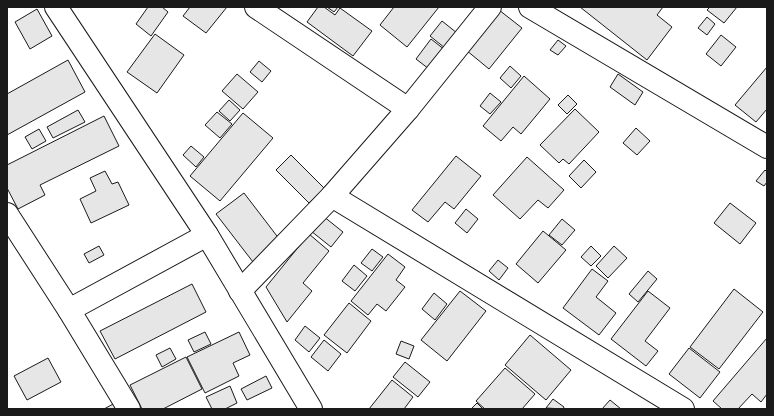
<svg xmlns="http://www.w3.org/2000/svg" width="774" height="416" viewBox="0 0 774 416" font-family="Commissioner,sans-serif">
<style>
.building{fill:#e6e6e6;stroke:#1a1a1a}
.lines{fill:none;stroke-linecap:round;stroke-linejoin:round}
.minor-casing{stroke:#1a1a1a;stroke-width:24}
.minor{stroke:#fff;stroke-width:22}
</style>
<rect width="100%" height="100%" fill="#fff"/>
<g class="building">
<path d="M148,7H162L168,12L151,36L136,24Z"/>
<path d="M190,7H227L206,33L183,16Z"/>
<path d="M318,7H324L335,15L340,8L372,31L353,56L307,22Z"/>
<path d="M327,7H338L334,12Z"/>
<path d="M394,7H439L407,47L380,25Z"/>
<path d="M580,7H663L657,15L672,27L647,60Z"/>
<path d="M710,7H737L724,23L707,10Z"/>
<path d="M37,9L52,36L30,49L15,22Z"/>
<path d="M499,10L522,28L489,69L466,50Z"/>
<path d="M707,17L715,24L707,35L698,28Z"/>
<path d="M442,21L457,33L445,48L430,36Z"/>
<path d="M155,34L184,55L157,93L127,72Z"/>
<path d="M721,35L736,47L721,66L706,54Z"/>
<path d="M431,39L445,50L429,69L416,59Z"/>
<path d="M558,40L566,46L558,55L550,50Z"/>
<path d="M68,60L85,92L7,135V94Z"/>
<path d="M259,61L271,71L262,82L250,72Z"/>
<path d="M510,66L521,76L511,88L500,78Z"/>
<path d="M767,67V109L756,122L735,105Z"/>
<path d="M237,74L258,92L243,109L222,91Z"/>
<path d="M618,74L643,92L635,105L610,87Z"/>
<path d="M524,76L550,99L521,134L513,127L501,141L483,126Z"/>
<path d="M490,93L501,102L490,114L480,106Z"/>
<path d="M568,95L577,104L567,114L558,105Z"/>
<path d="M229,100L240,110L230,121L219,111Z"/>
<path d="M575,109L599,132L569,164L563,159L559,163L540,145Z"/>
<path d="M78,110L85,122L53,138L47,127Z"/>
<path d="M217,112L232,124L220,138L205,125Z"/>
<path d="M243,113L273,138L220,201L190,176Z"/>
<path d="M104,116L119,146L40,185L45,195L18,209L7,188V165Z"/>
<path d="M636,128L650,141L637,155L623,143Z"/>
<path d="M39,129L46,141L32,149L25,137Z"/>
<path d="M191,146L204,157L196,167L183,155Z"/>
<path d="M291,155L324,188L309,203L276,170Z"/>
<path d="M456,156L481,176L454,209L445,202L428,222L412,210Z"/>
<path d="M527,157L564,190L548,208L538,200L520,219L493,195Z"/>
<path d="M584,160L596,172L581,188L569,176Z"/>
<path d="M765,170L767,172V182L764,186L756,181Z"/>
<path d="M105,171L112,184L118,182L129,205L91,223L80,199L96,191L90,178Z"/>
<path d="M244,193L280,240L253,262L216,214Z"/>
<path d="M730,203L756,223L740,244L714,223Z"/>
<path d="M466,209L478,219L467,233L455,223Z"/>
<path d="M323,216L343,232L331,247L311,231Z"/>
<path d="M562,219L575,230L562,245L549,235Z"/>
<path d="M543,231L566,250L538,283L516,264Z"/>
<path d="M309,234L329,251L303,283L312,291L287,322L266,287Z"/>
<path d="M99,246L104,255L89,263L84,254Z"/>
<path d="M591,246L601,256L591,266L581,257Z"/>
<path d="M614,246L627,258L608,278L596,266Z"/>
<path d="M372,249L383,257L372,271L361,263Z"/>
<path d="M388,254L405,267L396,280L405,287L386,311L377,304L368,315L351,301Z"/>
<path d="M498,260L508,268L499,280L489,271Z"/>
<path d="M354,265L367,276L355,291L342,281Z"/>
<path d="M592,269L608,281L596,297L616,313L599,335L563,308Z"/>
<path d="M648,271L657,279L638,302L629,294Z"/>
<path d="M192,284L206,312L115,359L100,331Z"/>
<path d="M734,289L763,312L719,369L690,347Z"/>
<path d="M460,291L486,311L447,361L421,340Z"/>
<path d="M648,291L670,308L645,341L658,351L646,366L611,339Z"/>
<path d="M434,293L447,304L435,320L422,309Z"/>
<path d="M349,303L371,321L347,353L324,335Z"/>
<path d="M305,326L320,338L309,352L295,340Z"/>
<path d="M205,332L211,344L194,352L188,340Z"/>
<path d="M239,332L250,355L233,363L239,376L205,393L187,357Z"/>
<path d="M530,335L571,370L546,400L505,365Z"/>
<path d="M767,338V394L761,402L752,394L738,409H722L713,401Z"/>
<path d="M324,340L341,354L328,371L311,357Z"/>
<path d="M401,341L414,346L409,359L396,354Z"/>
<path d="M170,348L176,359L162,367L156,355Z"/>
<path d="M689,348L720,372L700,398L669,374Z"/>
<path d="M186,357L202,389L163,409H142L130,385Z"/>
<path d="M48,358L61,382L27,400L14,376Z"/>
<path d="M405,362L430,382L418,397L393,377Z"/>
<path d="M505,368L535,394L522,409H485L476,401Z"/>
<path d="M266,376L272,388L247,400L241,389Z"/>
<path d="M392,380L413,397L404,409H369Z"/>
<path d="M230,386L237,403L225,409H212L206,397Z"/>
<path d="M553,399L564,407L563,409L546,408Z"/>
<path d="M610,400L621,409H602Z"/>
<path d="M115,403L118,409H104Z"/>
<path d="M477,403L483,409H471Z"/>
</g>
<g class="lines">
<g class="minor-casing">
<g id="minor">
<path d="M56,7L207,235L311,409"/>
<path d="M256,7L408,109"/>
<path d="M530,7L767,147"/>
<path d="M332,196L683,409"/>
<path d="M7,214L69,310L129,409"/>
<path d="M240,291L332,196L408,109L490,7"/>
<path d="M69,310L207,235"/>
</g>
</g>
<use href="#minor" class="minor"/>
</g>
<rect width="774" height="416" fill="none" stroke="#1a1a1a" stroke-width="16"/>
</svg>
